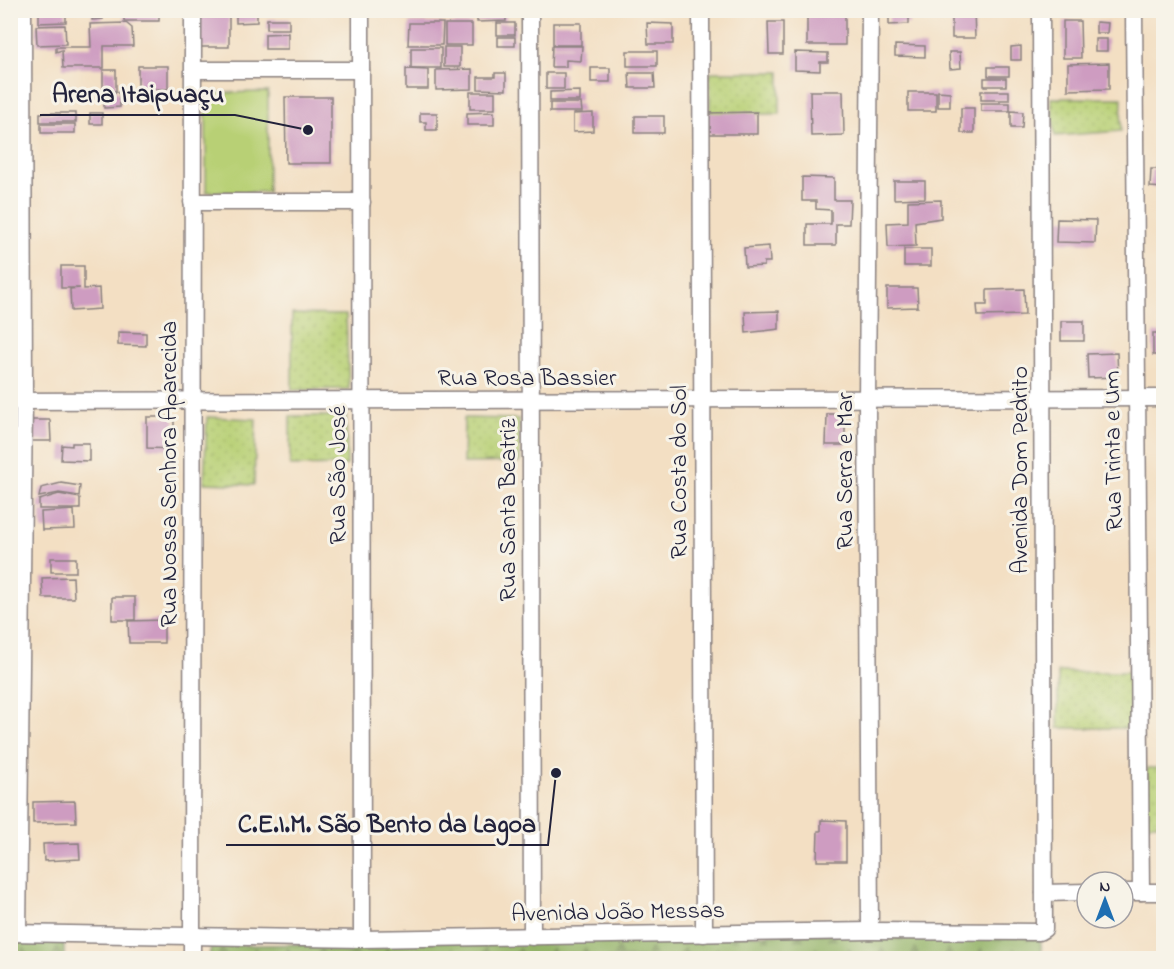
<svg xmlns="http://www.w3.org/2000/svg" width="1174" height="969" viewBox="0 0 1174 969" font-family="'Indie Flower',sans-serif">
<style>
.grass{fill:url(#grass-dots);stroke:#6d7958;stroke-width:1.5}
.forest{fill:url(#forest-firs);stroke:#5a6a50;stroke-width:1.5}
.garden{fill:#b8d074;stroke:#6d7958;stroke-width:1.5}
.building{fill:#ce9cc1}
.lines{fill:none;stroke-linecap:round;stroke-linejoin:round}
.minor-casing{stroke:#8a807f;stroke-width:19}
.minor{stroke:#fff;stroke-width:16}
.labels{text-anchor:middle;stroke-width:6;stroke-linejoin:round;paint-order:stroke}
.street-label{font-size:24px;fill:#22223b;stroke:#f7f3e8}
.leader{fill:none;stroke:#22223b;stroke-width:2}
.callout-dot{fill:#22223b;stroke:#f7f3e8;stroke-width:2}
.callout-label{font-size:26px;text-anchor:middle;font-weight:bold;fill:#22223b;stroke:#f7f3e8;stroke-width:6;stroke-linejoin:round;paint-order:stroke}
</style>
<defs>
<pattern id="grass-dots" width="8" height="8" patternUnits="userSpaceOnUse" patternTransform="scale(1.5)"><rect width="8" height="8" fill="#b8d074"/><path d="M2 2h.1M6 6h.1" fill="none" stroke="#9eb265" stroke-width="1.8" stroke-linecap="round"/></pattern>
<pattern id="forest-firs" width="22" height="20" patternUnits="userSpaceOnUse" patternTransform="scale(1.5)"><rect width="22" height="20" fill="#92b266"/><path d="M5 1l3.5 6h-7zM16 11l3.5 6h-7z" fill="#779055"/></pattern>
</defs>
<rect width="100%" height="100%" fill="#f7f3e8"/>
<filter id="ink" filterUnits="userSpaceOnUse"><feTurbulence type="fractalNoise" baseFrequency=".0167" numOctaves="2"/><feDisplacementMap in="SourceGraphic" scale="12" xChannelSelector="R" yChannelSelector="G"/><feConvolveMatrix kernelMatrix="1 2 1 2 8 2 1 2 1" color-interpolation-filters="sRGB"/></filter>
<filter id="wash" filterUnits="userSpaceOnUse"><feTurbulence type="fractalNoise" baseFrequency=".008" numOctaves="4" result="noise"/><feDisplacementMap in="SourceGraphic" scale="24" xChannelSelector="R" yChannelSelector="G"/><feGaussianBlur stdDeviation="1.35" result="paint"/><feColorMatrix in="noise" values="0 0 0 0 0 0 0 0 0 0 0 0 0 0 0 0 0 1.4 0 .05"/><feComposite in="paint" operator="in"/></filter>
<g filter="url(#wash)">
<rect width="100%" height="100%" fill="#f3dfc3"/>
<g class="grass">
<rect x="710" y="72" width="70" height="42"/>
<path d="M1051,98H1122L1121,131L1055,136Z"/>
<path d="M292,314L346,315L349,389L292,390Z"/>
<path d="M290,416H346L347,465L290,466Z"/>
<path d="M207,417L256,419L254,485L204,483Z"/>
<path d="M464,418L519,419L520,462L463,463Z"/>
<rect x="1058" y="672" width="72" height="56"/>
<rect x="1147" y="768" width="16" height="56"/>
</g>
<g class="forest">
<path d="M1044,929L1039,932L1043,958H209L211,946Z"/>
<path d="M64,938V958H13L15,939Z"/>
</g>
<path class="garden" d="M268,92V192H206V93Z"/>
<g id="blocks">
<g class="building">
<path d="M39,10H66V22L39,23Z"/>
<path d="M93,10H102L103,19L92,20Z"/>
<rect x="124" y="10" width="35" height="11"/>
<path d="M236,10H257V22L236,23Z"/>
<rect x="442" y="10" width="57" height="3"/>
<rect x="765" y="10" width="17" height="6"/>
<rect x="807" y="10" width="38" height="35"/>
<path d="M952,10H974L975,38H952Z"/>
<path d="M1064,10H1098V15L1064,16Z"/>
<path d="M909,13V24L889,25V14Z"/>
<path d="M477,14H506V21L477,22Z"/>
<rect x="199" y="15" width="30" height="32"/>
<rect x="267" y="19" width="22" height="10"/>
<path d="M1063,21H1080L1081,58H1063Z"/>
<path d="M768,22H783V54H769Z"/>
<path d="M1096,22L1108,23L1107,33H1096Z"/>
<path d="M126,23L132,28L133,46H104V68H63L62,50L56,52V47H91L90,24Z"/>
<path d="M409,23H443L442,45H408Z"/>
<rect x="497" y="23" width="18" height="12"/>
<rect x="553" y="23" width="28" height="22"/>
<path d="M647,23L673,24V44H648Z"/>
<rect x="445" y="24" width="27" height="21"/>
<path d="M65,25L66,44L37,45L36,26Z"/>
<path d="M288,33V49H265V34Z"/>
<rect x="498" y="37" width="17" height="9"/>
<rect x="1095" y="39" width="12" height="12"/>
<path d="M895,45L925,46V57L895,56Z"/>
<path d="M552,46H582L581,61L566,60V67H551Z"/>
<path d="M1021,46V60H1011V47Z"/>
<rect x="444" y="47" width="16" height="20"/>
<rect x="411" y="48" width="30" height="20"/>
<rect x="627" y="51" width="30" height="15"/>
<path d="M795,52L828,53V62H820V71L795,70Z"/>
<path d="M949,52H960L961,68L950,69Z"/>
<path d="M1109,63V89L1068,90V64Z"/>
<rect x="138" y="66" width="30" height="23"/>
<rect x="988" y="67" width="21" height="9"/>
<rect x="591" y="68" width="19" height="14"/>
<path d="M406,69L428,70V89H406Z"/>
<path d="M472,69V89L436,90V70Z"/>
<rect x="103" y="70" width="13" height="21"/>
<path d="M495,73H506V90L478,89V77H495Z"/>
<rect x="546" y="73" width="18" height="16"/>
<path d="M629,73H654L655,88H630Z"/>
<rect x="984" y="78" width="22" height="8"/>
<path d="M580,91V101H550V92Z"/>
<path d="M810,91H843L844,135L811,136Z"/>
<path d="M938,91L950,92V107H938Z"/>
<rect x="981" y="91" width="28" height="9"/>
<path d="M104,92H119L120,107L104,108Z"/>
<rect x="470" y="92" width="25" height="17"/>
<rect x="908" y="92" width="28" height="19"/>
<path d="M285,97H331V163H286Z"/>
<path d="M550,103H581L582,112H550Z"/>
<rect x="981" y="103" width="29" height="8"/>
<rect x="961" y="108" width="13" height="25"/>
<path d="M1011,111L1023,112L1022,128H1011Z"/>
<path d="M494,112V125H467V113Z"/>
<path d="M757,112V134H707V113Z"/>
<rect x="40" y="113" width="36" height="9"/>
<rect x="90" y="113" width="12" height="11"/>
<path d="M420,113H437V130H426V122H420Z"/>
<path d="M593,113V131L573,132V114Z"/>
<rect x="635" y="116" width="29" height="17"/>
<rect x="41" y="124" width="34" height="9"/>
<path d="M1151,169H1164V188L1150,187Z"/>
<path d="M802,177L834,178V200H850L849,224H836V245H807V224H831V210L816,209V201H802Z"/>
<path d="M894,181H925V198L894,199Z"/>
<path d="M941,200V218L915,222L916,246L888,247L887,223L908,222V201Z"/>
<path d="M1057,219L1096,220L1095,243L1056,242Z"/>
<path d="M769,246L770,262H764V266L745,267L744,248Z"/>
<rect x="904" y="249" width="27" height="17"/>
<path d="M61,266H84V289L99,288L100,309L71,311L70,289L80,288H61Z"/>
<path d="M887,288H917L918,307L887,308Z"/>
<path d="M1024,289L1025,315L978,316L977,305H987V290Z"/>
<path d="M779,311V329L746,333L745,312Z"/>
<rect x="1061" y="321" width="23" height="20"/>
<path d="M118,332L146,333V346L118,345Z"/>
<rect x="1153" y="333" width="11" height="22"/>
<path d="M1117,353L1118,377L1088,378L1087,354Z"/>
<path d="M827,414H845V445H826Z"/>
<path d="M147,417H174V449L147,448Z"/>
<path d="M29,420H50L51,441H30Z"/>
<path d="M72,443H89V461L61,460L62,445L72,446Z"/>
<path d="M61,483L80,486L79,496L59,493L39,497L41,488Z"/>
<path d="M59,494L80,498V509H39V500Z"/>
<path d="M74,510L75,529L42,530L41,512Z"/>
<rect x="51" y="558" width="25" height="14"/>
<path d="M73,577L74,598H43L42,578Z"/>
<rect x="112" y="597" width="23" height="23"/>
<path d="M164,620V643H129L128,621Z"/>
<path d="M75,801L76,822L33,823V802Z"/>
<path d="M821,820L846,821V861H817L818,831H821Z"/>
<path d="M79,843L80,859L44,861L43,844Z"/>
</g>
</g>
</g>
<g filter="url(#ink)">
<use href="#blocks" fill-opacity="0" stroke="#8a807f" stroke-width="1.5"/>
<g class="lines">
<g class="minor-casing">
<g id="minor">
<path d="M361,10L362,939"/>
<path d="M530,10L532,937"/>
<path d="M701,10L704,934"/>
<path d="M870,10L867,401L870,931"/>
<path d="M1134,10L1141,892"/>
<path d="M194,70H361"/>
<path d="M192,202H362"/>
<path d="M10,401L1164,398"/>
<path d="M1123,892H1164"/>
<path d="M1044,893L1087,892"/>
<path d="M10,933L362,939L870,931L1039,932L1044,929L1041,10"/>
<path d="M18,933L24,401L23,10"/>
<path d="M192,958L193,10"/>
</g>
</g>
<use href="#minor" class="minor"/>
</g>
</g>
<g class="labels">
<g class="street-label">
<text x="527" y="385">Rua Rosa Bassier</text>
<text transform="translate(1112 451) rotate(-91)" y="8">Rua Trinta e Um</text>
<text transform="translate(1019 470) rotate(-90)" y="8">Avenida Dom Pedrito</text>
<text transform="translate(844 471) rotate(-90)" y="8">Rua Serra e Mar</text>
<text transform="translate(678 472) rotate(-90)" y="8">Rua Costa do Sol</text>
<text transform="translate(168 474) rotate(-90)" y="8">Rua Nossa Senhora Aparecida</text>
<text transform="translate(337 475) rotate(-90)" y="8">Rua São José</text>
<text transform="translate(507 510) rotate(-90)" y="8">Rua Santa Beatriz</text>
<text transform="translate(618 911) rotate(-1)" y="8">Avenida João Messas</text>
</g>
</g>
<path class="leader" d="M308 130L235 115H40M556 773L548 845H226"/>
<g class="callout-dot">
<circle cx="308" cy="130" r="6"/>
<circle cx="556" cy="773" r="6"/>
</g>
<g class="callout-label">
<text x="138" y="102">Arena Itaipuaçu</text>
<text x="387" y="832">C.E.I.M. São Bento da Lagoa</text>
</g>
<rect width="1174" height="969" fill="none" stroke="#f7f3e8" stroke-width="36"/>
<g transform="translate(1105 900)"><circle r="28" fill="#f7f3e8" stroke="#a29fa3" stroke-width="1.5"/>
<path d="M0-4.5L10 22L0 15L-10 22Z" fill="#1f6fb2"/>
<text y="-9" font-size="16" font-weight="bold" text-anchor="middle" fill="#22223b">N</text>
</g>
</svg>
